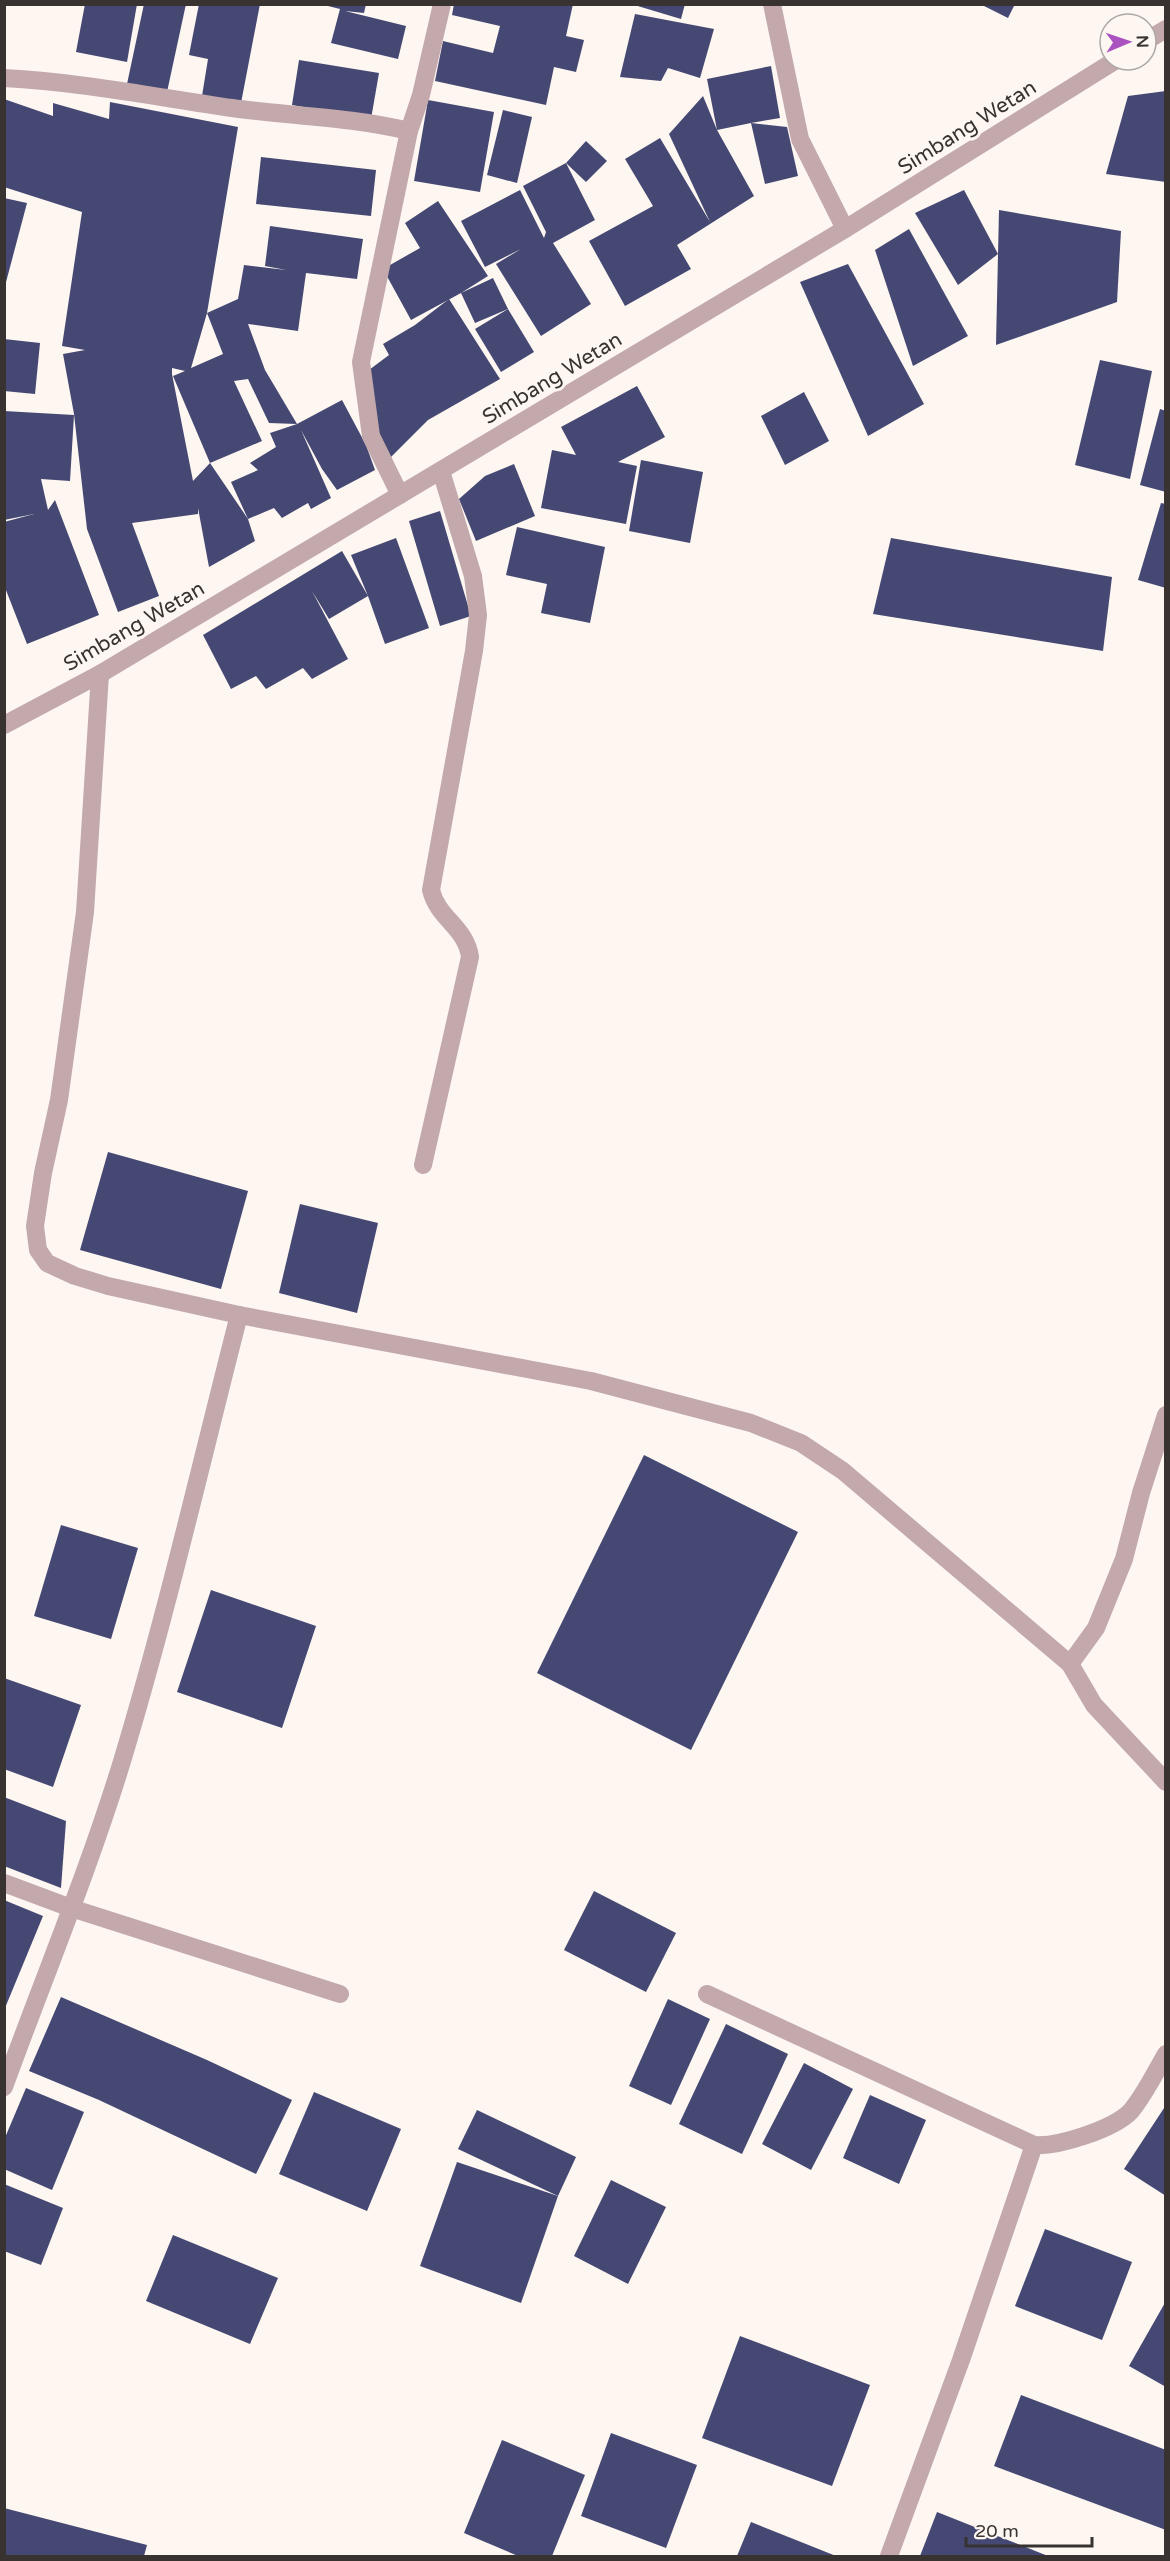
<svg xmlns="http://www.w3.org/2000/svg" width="1170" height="2561" viewBox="0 0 1170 2561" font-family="'Varela Round',sans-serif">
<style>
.building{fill:#454873;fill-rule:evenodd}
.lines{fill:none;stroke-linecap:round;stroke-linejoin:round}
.minor{stroke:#c3a8ac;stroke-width:18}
.labels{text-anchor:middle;stroke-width:6;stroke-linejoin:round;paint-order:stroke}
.street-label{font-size:21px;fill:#383330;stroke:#fdf6f1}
</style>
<rect width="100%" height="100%" fill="#fdf6f1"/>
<g class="building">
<path d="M85,4H137L127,62L76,52Z"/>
<path d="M144,4H186L167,92L127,84Z"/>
<path d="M199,4H260L241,103L202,96L208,59L189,55Z"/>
<path d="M320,4H366L364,13L345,11L406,26L398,59L331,43L340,9Z"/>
<path d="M454,4H573L566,36L584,40L576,72L554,67L546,105L435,81L443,41L493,53L500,26L452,15Z"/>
<path d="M631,4H685L681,19Z"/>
<path d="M980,4H1015L1008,18Z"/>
<path d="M635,14L714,29L700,78L668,68L661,81L620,77Z"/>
<path d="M299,60L379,73L371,119L292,105Z"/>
<path d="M771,66L780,118L751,123L787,127L798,176L765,184L751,123L717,130L754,196L677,245L691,269L625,306L589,241L653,206L625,159L660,138L710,222L669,134L703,96L717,130L707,79Z"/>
<path d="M1166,91V182L1106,174L1128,96Z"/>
<path d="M4,99L53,116V103L109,119L110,102L238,127L207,313L191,368L223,354L207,313L238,299L244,265L286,270L265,266L270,226L363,239L357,279L306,273L298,331L248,324L265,370L297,424L269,423L248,379L234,381L262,441L210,463L248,519L255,541L209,567L198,508V514L132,523L159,596L118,612L87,529L74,414L63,354L85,350L62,346L82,212L4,187ZM172,368L185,371L173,376L210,463L193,481L172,374Z"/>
<path d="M428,100L494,112L480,192L414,181Z"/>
<path d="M503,110L532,117L517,183L487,175Z"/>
<path d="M586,141L607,161L586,182L566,163Z"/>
<path d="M261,157L376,170L371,216L256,204Z"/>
<path d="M566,163L595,220L553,243L591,304L541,336L496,264L521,249L485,267L461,221L520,190L544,238L546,232L523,186Z"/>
<path d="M964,190L998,254L958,285L915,213Z"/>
<path d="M4,198L27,203L5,286H4Z"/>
<path d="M438,201L488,276L461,293L493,278L508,309L475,323L461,293L411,320L383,269L420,248L405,223Z"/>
<path d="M999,210L1121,231L1117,302L996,345Z"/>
<path d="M909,229L968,336L913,366L875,250Z"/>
<path d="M848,264L924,404L868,436L800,282Z"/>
<path d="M449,299L500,379L428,420L391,457L377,429L369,370L389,355L383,344L415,325Z"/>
<path d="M508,309L534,352L501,372L475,329Z"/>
<path d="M4,339L40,343L35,394L4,391Z"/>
<path d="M1100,360L1152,371L1130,479L1075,465Z"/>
<path d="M637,386L665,437L618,462L637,466L626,524L541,508L552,450L576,455L561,427Z"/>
<path d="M804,392L829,441L785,465L761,416Z"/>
<path d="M342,400L366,445L375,470L337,490L322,469L301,430L331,498L311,509L308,503L282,518L274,508L248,519L231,482L258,470L250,463L276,447L270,433L297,424Z"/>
<path d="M1160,409L1166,411V492L1140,485Z"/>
<path d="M4,411L74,415L70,481L41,479L48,510L55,500L99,615L27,644L4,585V522L34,514L4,520Z"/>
<path d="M641,460L703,472L690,543L629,531Z"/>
<path d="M514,464L535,516L476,541L459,499L485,476Z"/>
<path d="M1161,503L1166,504V588L1138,580Z"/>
<path d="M440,511L471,616L440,626L409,521Z"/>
<path d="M517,527L605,547L590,623L541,613L547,584L506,575Z"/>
<path d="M396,538L429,628L385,644L368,596L329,619L312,591L348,659L312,679L303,668L266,689L256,676L231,689L203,635L342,551L368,596L351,555Z"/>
<path d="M891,538L1112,577L1103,651L873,614Z"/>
<path d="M108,1152L248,1191L221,1289L80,1250Z"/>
<path d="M300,1204L378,1223L357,1313L279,1293Z"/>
<path d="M644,1455L798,1532L691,1750L537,1673Z"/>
<path d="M61,1525L138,1548L111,1639L34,1616Z"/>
<path d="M211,1590L316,1626L282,1728L177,1692Z"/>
<path d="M4,1678L81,1705L53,1787L4,1769Z"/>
<path d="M4,1797L66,1821L61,1888L4,1866Z"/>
<path d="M594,1891L676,1933L646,1992L564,1950Z"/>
<path d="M4,1900L43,1916L5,2008H4Z"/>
<path d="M61,1997L207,2060L292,2100L256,2174L99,2100L29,2071Z"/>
<path d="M668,1999L710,2019L671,2105L629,2086Z"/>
<path d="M726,2024L788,2054L742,2154L679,2124Z"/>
<path d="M804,2063L853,2089L811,2170L762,2144Z"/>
<path d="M26,2088L84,2112L52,2190L4,2169V2140Z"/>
<path d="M314,2092L401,2129L367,2211L279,2174Z"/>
<path d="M870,2095L926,2120L899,2184L843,2158Z"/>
<path d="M1166,2105V2196L1124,2169Z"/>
<path d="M477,2110L576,2157L558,2196L458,2149Z"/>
<path d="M457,2162L558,2196L521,2303L420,2266Z"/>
<path d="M611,2180L666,2207L628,2284L574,2256Z"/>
<path d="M4,2184L63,2208L41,2265L4,2251Z"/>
<path d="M1045,2229L1132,2262L1102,2340L1015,2306Z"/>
<path d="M173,2235L278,2278L250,2344L146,2301Z"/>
<path d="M1166,2301V2387L1129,2366Z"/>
<path d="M740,2336L870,2385L832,2486L702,2438Z"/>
<path d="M1021,2395L1166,2450V2530L994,2466Z"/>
<path d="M611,2433L697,2465L666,2548L581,2516Z"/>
<path d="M502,2440L585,2475L552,2556H518L464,2533Z"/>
<path d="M4,2508L147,2545L144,2556H4Z"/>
<path d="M937,2512L1048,2556H920Z"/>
<path d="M751,2522L836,2556H737Z"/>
</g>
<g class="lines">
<g class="minor">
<path d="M772,4L800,139L845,229"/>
<path d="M1146,41L1166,29"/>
<path d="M4,78C81,82 156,97 232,108C291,116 351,117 409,131"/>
<path d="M400,495L371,436L361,362L409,131L421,95L442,4"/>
<path d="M100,674L85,912L59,1100L43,1173L35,1226L38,1250L47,1263L75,1276L108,1286L239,1315L591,1381L751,1423L801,1443L843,1471L1070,1664L1096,1628L1124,1559L1141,1493L1166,1415"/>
<path d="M4,725L100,674L845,229L1116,60"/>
<path d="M423,1165L470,957C466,927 438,919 431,890L474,651L478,615L473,576L441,471"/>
<path d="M1070,1664L1094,1705L1166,1782"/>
<path d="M4,1883L71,1908L340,1994"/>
<path d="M707,1994L1034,2145"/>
<path d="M4,2087C44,1977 89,1870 123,1758C167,1612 201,1463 239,1315"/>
<path d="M889,2556L961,2360L1034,2145C1058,2147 1114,2129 1131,2111C1145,2094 1155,2073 1166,2054"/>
</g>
</g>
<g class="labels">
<g class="street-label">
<text transform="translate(967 127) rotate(-32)" y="7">Simbang Wetan</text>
<text transform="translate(552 378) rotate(-31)" y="7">Simbang Wetan</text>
<text transform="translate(134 626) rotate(-30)" y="7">Simbang Wetan</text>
</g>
</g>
<rect width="1170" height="2561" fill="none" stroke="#383330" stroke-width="12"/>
<g transform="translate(1128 42) rotate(88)"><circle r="28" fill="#fdf6f1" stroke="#aea8a4" stroke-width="1.5"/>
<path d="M0-4.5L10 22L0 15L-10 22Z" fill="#a952c0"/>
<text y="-9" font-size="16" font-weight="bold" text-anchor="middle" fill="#383330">N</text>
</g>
<path d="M966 2537v9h126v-9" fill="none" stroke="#383330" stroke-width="3"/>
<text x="975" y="2537" font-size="18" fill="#383330" stroke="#fdf6f1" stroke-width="4.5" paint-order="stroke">20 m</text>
</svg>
